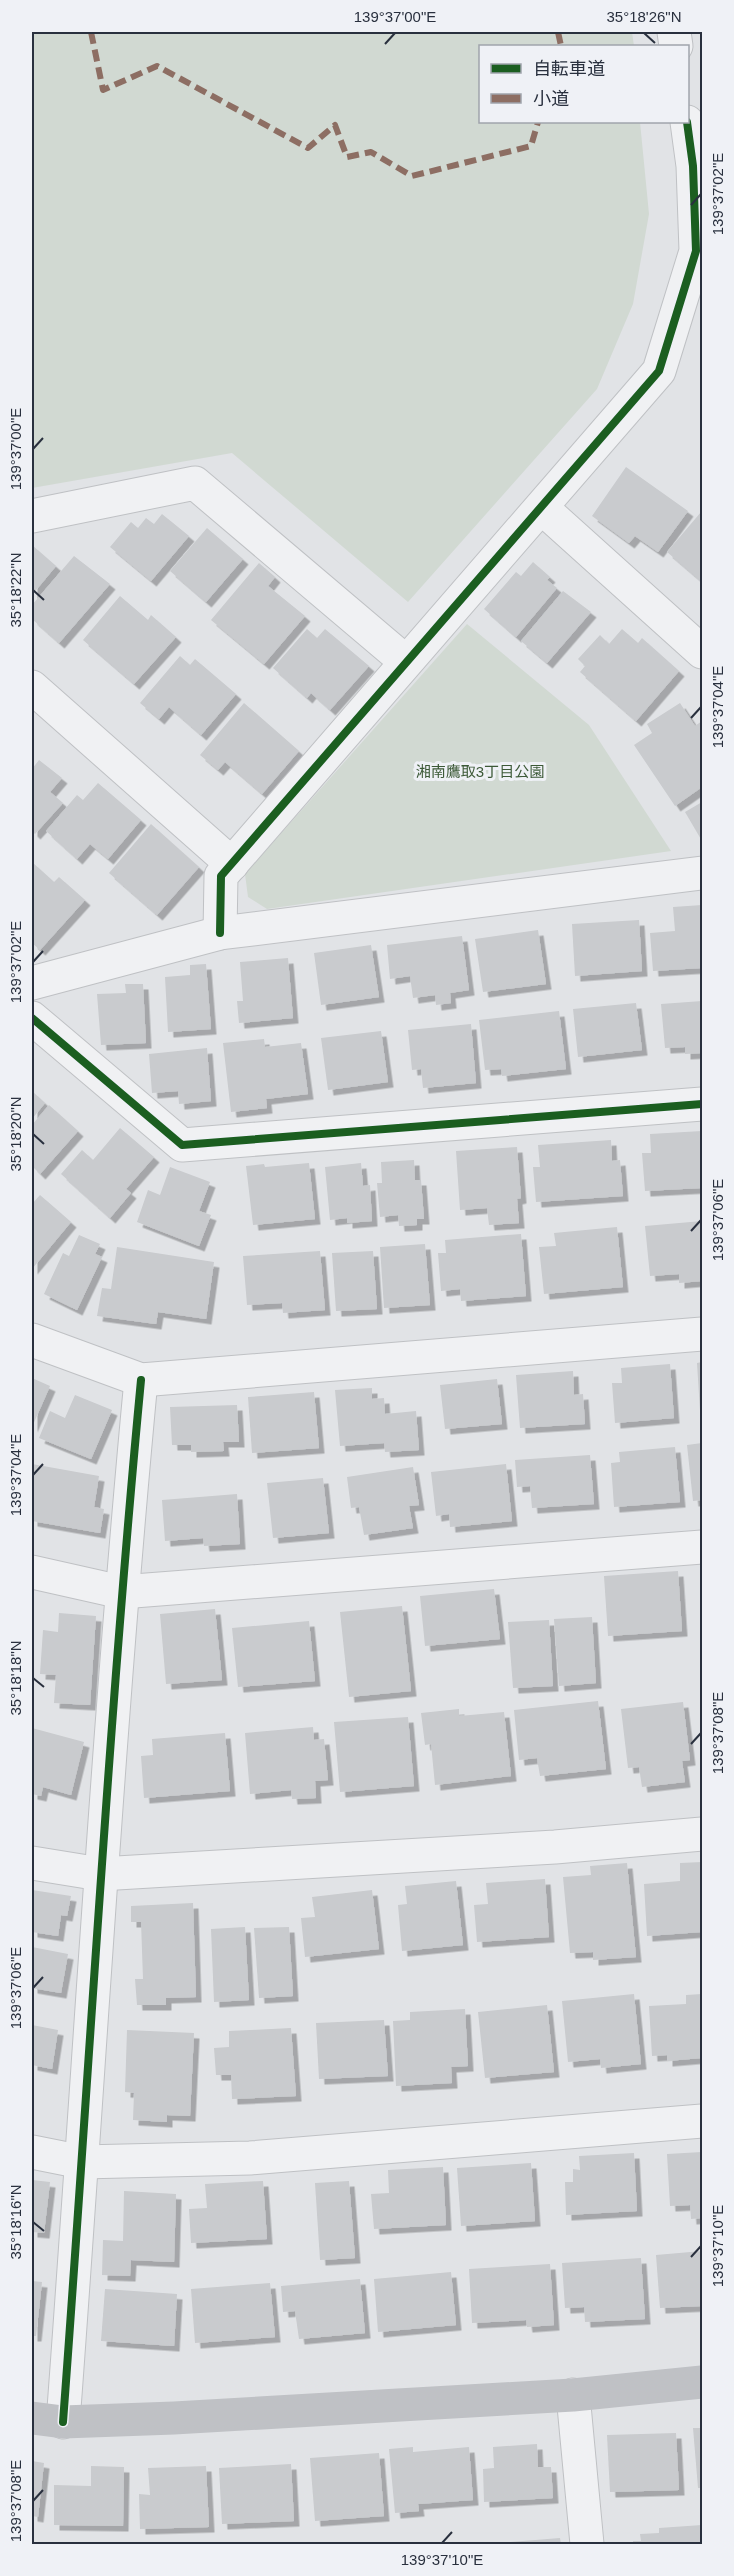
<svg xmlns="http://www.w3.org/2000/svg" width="734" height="2576" viewBox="0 0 734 2576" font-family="Helvetica,'Noto Sans JP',sans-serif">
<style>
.green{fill:#d1d9d2}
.building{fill:#c9cbce;filter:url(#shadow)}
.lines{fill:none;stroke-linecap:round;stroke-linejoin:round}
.street-casing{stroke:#bfc1c4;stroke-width:35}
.street{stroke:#f0f1f3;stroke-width:33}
.secondary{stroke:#bfc1c5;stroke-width:33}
.quiet{stroke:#8d6e63;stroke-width:6;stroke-dasharray:12 6;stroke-linecap:butt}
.cycleway-casing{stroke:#eff1f6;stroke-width:11}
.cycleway{stroke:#1b5e20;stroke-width:8}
.ticks{fill:none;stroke:#29303e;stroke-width:2}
.labels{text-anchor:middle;stroke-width:6;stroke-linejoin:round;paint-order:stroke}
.park-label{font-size:15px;fill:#3c5937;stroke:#eff1f6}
.neatline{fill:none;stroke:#29303e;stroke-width:2}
.ticks-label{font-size:15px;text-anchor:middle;fill:#29303e}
</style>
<defs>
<filter id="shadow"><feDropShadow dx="5.5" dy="5.5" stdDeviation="0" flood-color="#0004"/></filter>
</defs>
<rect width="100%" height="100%" fill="#e1e3e6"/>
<g class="green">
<path d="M32,32H632L634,46H480V122H640L649,214L633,304L597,389L408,602L232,453L32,488Z"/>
<path d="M467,624L589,725L671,851L267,909L248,897L245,874Z"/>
</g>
<g class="building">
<path d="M626,467L688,511L658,552L635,536L629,543L592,516Z"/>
<path d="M701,512L702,513V582L667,552Z"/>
<path d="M162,514L189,536L151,581L110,547L131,522L138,528L146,518L154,524Z"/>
<path d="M207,528L243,559L206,602L170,571Z"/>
<path d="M32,545L56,566L32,595Z"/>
<path d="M74,556L110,584L59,643L32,619V605Z"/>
<path d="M533,562L550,577L547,580L557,588L516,637L484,609L516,572L521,576Z"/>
<path d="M259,563L275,577L268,586L305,616L264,664L211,620Z"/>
<path d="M563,591L591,612L547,663L521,641Z"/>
<path d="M120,596L148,620L151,615L176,637L134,684L83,640Z"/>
<path d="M307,629L317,638L325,629L369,666L330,710L311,693L307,698L273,668Z"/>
<path d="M622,629L638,643L642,638L679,671L636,721L580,672L585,666L578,659L600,635L609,644Z"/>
<path d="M180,656L190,665L195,659L236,694L201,735L169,707L159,719L140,703Z"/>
<path d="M244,703L299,751L262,794L225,762L218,770L200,755Z"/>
<path d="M680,703L695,726L702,721V787L675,806L634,745L652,733L647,724Z"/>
<path d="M39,760L62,778L50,792L63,803L35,834L32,831V769Z"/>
<path d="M98,783L141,820L108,859L90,844L77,859L46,831L77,795L83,800Z"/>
<path d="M702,802V841L685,812Z"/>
<path d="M151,824L199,867L157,915L109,873Z"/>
<path d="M32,862L54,882L59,877L85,900L40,950L32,943Z"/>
<path d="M702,905V968L653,971L650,933L675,931L673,907Z"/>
<path d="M639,920L642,971L575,976L572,924Z"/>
<path d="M538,930L546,984L483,992L475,939Z"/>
<path d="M462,936L469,990L450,993L451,1003L436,1005L435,995L413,998L410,976L390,979L387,945Z"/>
<path d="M371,945L379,997L321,1005L314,953Z"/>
<path d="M288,958L293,1018L239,1023L237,1001H243L240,962Z"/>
<path d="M206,964L211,1029L168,1032L165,977L190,975V965Z"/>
<path d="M125,984H143L146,1043L101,1045L97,994L126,993Z"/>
<path d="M702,1001V1053L685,1054V1047L665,1048L661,1004Z"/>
<path d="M636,1003L642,1050L578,1057L573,1009Z"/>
<path d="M559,1011L566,1069L502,1076L501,1069L485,1070L479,1020Z"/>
<path d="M471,1024L476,1083L423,1088L421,1069L412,1070L408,1030Z"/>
<path d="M381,1031L388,1082L328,1090L321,1038Z"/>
<path d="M264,1039L265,1047L301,1043L308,1094L266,1099L267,1108L231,1112L223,1043Z"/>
<path d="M207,1048L211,1101L179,1104L178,1091L152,1093L149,1054Z"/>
<path d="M32,1091L45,1103L32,1119Z"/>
<path d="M49,1105L78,1131L40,1174L32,1166V1125Z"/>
<path d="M120,1128L154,1157L126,1189L131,1193L110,1218L61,1174L82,1150L93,1160Z"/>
<path d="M702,1131V1188L645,1191L642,1153H651L650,1134Z"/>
<path d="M611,1140L612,1161L620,1160L623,1196L536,1202L533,1167H540L538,1145Z"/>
<path d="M517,1147L521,1198L517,1199L519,1223L489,1225L487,1208L460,1210L456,1151Z"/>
<path d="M414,1160L415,1180H421L424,1219H417V1225L399,1226L398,1215L380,1217L377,1183H382L381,1162Z"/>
<path d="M309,1163L315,1219L253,1225L246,1166L264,1164L265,1167Z"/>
<path d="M361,1163L363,1186L370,1185L372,1221L347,1223V1218L330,1220L325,1167Z"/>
<path d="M170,1167L210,1182L199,1211L211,1215L199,1246L137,1222L148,1190L160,1195Z"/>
<path d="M40,1195L71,1222L32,1269V1204Z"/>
<path d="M702,1221V1281L679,1283V1274L650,1276L645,1226Z"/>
<path d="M617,1227L623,1287L544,1294L539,1247L556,1246L554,1233Z"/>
<path d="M521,1234L526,1296L461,1301L460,1289L441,1291L438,1253H446L445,1240Z"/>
<path d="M79,1235L100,1244L95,1254L102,1257L77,1310L44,1294L63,1253L69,1256Z"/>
<path d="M425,1244L430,1305L384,1308L380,1247Z"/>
<path d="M117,1247L214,1262L206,1319L158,1312L156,1324L97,1316L102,1288L111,1289Z"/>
<path d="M320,1251L325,1310L283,1313L282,1303L247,1305L243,1256Z"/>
<path d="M373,1251L377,1309L336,1311L332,1253Z"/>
<path d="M702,1362V1410L700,1411L697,1363Z"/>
<path d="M670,1364L674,1418L615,1423L612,1383H622L621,1368Z"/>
<path d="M573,1371L574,1395L583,1394L585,1424L520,1428L516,1375Z"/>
<path d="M32,1378L50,1386L32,1427Z"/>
<path d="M497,1379L502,1424L445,1429L440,1385Z"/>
<path d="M372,1388V1399L384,1398L385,1414L416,1411L419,1450L385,1452L384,1443L340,1446L335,1390Z"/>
<path d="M314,1392L319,1448L252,1453L248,1397Z"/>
<path d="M75,1395L112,1410L91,1459L39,1438L50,1411L65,1418Z"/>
<path d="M237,1405L239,1442H223L224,1451L191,1452V1445H172L170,1407Z"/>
<path d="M702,1443V1500L693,1501L687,1445Z"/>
<path d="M675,1447L680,1502L614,1507L611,1463L620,1462L619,1452Z"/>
<path d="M590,1455L594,1504L532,1508L530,1486L517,1487L515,1460Z"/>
<path d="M32,1464L99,1476L94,1507L104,1509L100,1533L32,1521Z"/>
<path d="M506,1464L512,1521L450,1527L449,1514L436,1516L431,1472Z"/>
<path d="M413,1467L419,1505L409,1506L413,1528L364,1535L359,1507L351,1508L347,1477Z"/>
<path d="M323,1478L329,1533L273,1538L267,1483Z"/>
<path d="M237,1494L240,1544L204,1546L203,1538L165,1541L162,1500Z"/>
<path d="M678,1571L682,1631L608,1636L604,1576Z"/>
<path d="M494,1589L500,1639L425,1646L420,1596Z"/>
<path d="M402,1606L411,1691L349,1697L340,1612Z"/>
<path d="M215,1609L222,1680L166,1684L160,1614Z"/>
<path d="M59,1613L96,1616L90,1705L54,1703L56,1675L40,1674L43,1630L58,1632Z"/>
<path d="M592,1617L596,1683L559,1686L554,1619Z"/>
<path d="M549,1620L553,1686L513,1688L508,1622Z"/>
<path d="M309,1621L315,1681L238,1687L232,1628Z"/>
<path d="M598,1701L606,1769L540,1776L537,1758L519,1760L514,1710Z"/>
<path d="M683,1702L690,1760L682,1761L685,1782L642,1787L639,1767L628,1768L621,1709Z"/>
<path d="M459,1709V1716L504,1712L511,1776L435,1785L431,1744L425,1745L421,1713Z"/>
<path d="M408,1717L414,1786L340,1792L334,1722Z"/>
<path d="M313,1727L314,1740L324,1739L328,1780L315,1781L316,1798L292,1799L291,1790L250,1794L245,1733Z"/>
<path d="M32,1728L84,1742L71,1795L43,1787L41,1796L32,1794Z"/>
<path d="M225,1733L230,1791L144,1798L141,1756L153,1755L152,1739Z"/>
<path d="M702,1862V1932L647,1936L644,1884L680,1881V1863Z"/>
<path d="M627,1863L636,1957L593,1960V1952L570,1953L563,1877L591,1875L590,1866Z"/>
<path d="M545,1879L549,1937L477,1942L474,1905L488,1904L486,1883Z"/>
<path d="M456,1881L463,1945L402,1951L398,1905L407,1904L405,1886Z"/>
<path d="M32,1890L71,1896L67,1916L61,1915L58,1936L32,1932Z"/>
<path d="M372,1890L379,1949L305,1957L301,1918L315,1917L312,1897Z"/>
<path d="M193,1903L196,1997L166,1998V2005H137L135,1979H143L141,1922H131V1906Z"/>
<path d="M245,1927L249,2000L214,2002L211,1929Z"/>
<path d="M289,1927L293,1996L259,1998L254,1928Z"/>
<path d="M32,1947L68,1954L61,1993L32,1988Z"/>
<path d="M634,1994L641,2064L601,2068L600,2059L568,2062L562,2001Z"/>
<path d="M702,1994V2058L667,2061V2055L652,2056L649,2006L686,2004V1995Z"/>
<path d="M547,2005L554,2072L485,2078L478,2012Z"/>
<path d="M465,2009L468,2066L451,2067L452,2083L396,2086L393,2021L410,2020V2012Z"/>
<path d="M384,2020L388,2076L319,2079L316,2023Z"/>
<path d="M32,2025L58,2030L52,2069L32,2065Z"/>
<path d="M291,2028L296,2096L232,2099L231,2075H216L214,2048L229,2047V2031Z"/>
<path d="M127,2030L194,2033L190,2116L167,2115V2122L133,2120L134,2093L125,2092Z"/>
<path d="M702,2152V2218L691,2219L690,2205L670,2206L667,2154Z"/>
<path d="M634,2153L637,2211L566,2215L565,2182H573V2169L580,2170L579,2156Z"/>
<path d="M531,2163L535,2221L461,2226L457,2168Z"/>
<path d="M443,2167L446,2225L374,2229L371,2194L389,2193L388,2170Z"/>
<path d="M32,2180L50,2182L44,2233L32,2232Z"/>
<path d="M263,2181L267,2239L191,2243L189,2209L207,2208L205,2184Z"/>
<path d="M349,2181L355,2258L320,2260L315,2183Z"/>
<path d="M124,2191L176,2194L174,2262L131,2260L130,2276L102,2275L103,2240L123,2241Z"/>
<path d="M702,2251V2306L660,2308L656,2255Z"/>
<path d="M641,2258L645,2319L585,2322L584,2307L565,2308L562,2263Z"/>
<path d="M550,2264L554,2325L527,2327L526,2320L472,2323L469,2269Z"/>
<path d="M451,2272L456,2325L378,2332L374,2279Z"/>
<path d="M360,2279L365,2333L299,2339L295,2311L283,2312L281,2286Z"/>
<path d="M32,2281L42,2282L36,2336H32Z"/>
<path d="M270,2283L275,2337L195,2343L191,2289Z"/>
<path d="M105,2289L177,2294L174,2346L101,2341Z"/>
<path d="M693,2428H702V2488H698Z"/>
<path d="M676,2433L679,2490L610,2492L607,2435Z"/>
<path d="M537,2444L538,2467H551L553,2498L484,2502L483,2469L494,2468L493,2447Z"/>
<path d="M413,2447V2452L469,2447L473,2500L418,2504L419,2511L395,2513L389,2449Z"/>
<path d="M379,2453L384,2516L315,2521L310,2458Z"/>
<path d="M32,2461L44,2463L38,2517L32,2516Z"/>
<path d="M291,2464L294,2521L222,2524L219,2468Z"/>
<path d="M91,2466L124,2467L123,2526L54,2525V2485L91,2486Z"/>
<path d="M206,2466L209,2527L140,2529L139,2494L150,2495L148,2468Z"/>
<path d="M702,2525V2544H633V2541H641L640,2534L659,2533V2528Z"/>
<path d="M560,2538L561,2544H498V2543Z"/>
</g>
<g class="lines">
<g class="street-casing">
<g id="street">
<path d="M674,32L676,46"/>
<path d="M542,508L702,652"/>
<path d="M32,516L195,483L405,661"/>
<path d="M32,687L232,864"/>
<path d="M220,933L221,876L659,371L696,251L693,166L687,122"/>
<path d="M32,983L220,933L702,873"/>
<path d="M32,1018L182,1145L702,1104"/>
<path d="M32,1340L141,1380L702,1334"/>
<path d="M32,1572L121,1592L702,1547"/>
<path d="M32,1863L100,1874L555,1847L702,1834"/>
<path d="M32,2152L82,2162L250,2158L702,2121"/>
<path d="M573,2395L587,2544"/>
<path d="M63,2422C89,2075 108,1727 141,1380"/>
</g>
</g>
<use href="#street" class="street"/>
<path class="secondary" d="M32,2418L63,2422L174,2418L573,2395L702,2382"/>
<g class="quiet">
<path d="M91,32L103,90L157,66L308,148L335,125L347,157L371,152L412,176L531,146L538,122"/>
<path d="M558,32L561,46"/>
</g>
<g class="cycleway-casing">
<g id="cycleway">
<path d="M220,933L221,876L659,371L696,251L693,166L687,122"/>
<path d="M32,1018L182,1145L702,1104"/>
<path d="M63,2422C89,2075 108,1727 141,1380"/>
</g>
</g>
<use href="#cycleway" class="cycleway"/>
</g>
<path class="ticks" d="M644,33L655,43M385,44L395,33M691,205L701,194M33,449L43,438M33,590L44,600M691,718L701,707M33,962L43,951M33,1134L44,1144M691,1231L701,1220M33,1475L43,1464M33,1678L44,1687M691,1744L701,1733M33,1988L43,1977M33,2222L44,2231M691,2257L701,2246M33,2501L43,2490M442,2543L452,2532"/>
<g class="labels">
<g class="park-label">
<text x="480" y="777">湘南鷹取3丁目公園</text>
</g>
</g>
<rect width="734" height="2576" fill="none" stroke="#eff1f6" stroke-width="66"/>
<rect x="479" y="45" width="210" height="78" fill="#eff1f6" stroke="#a0a4ac" stroke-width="1.5"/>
<rect x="491" y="64" width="30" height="9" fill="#1b5e20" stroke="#a0a4ac" stroke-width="1.5"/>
<text x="533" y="75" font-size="18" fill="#29303e">自転車道</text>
<rect x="491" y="94" width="30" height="9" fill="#8d6e63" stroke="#a0a4ac" stroke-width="1.5"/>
<text x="533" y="105" font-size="18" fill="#29303e">小道</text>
<rect x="33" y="33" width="668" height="2510" class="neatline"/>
<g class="ticks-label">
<text x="395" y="22">139°37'00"E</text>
<text x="644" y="22">35°18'26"N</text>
<text transform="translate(718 194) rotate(-90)" y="5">139°37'02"E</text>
<text transform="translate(16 449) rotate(-90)" y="5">139°37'00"E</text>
<text transform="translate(16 590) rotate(-90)" y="5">35°18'22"N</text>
<text transform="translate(718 707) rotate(-90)" y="5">139°37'04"E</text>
<text transform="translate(16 962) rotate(-90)" y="5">139°37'02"E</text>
<text transform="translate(16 1134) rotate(-90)" y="5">35°18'20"N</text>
<text transform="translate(718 1220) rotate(-90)" y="5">139°37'06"E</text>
<text transform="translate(16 1475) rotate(-90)" y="5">139°37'04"E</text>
<text transform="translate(16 1678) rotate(-90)" y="5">35°18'18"N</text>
<text transform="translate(718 1733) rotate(-90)" y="5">139°37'08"E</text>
<text transform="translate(16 1988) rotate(-90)" y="5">139°37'06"E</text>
<text transform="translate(16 2222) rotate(-90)" y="5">35°18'16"N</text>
<text transform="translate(718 2246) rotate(-90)" y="5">139°37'10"E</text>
<text transform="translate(16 2501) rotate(-90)" y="5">139°37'08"E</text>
<text x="442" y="2565">139°37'10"E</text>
</g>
</svg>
